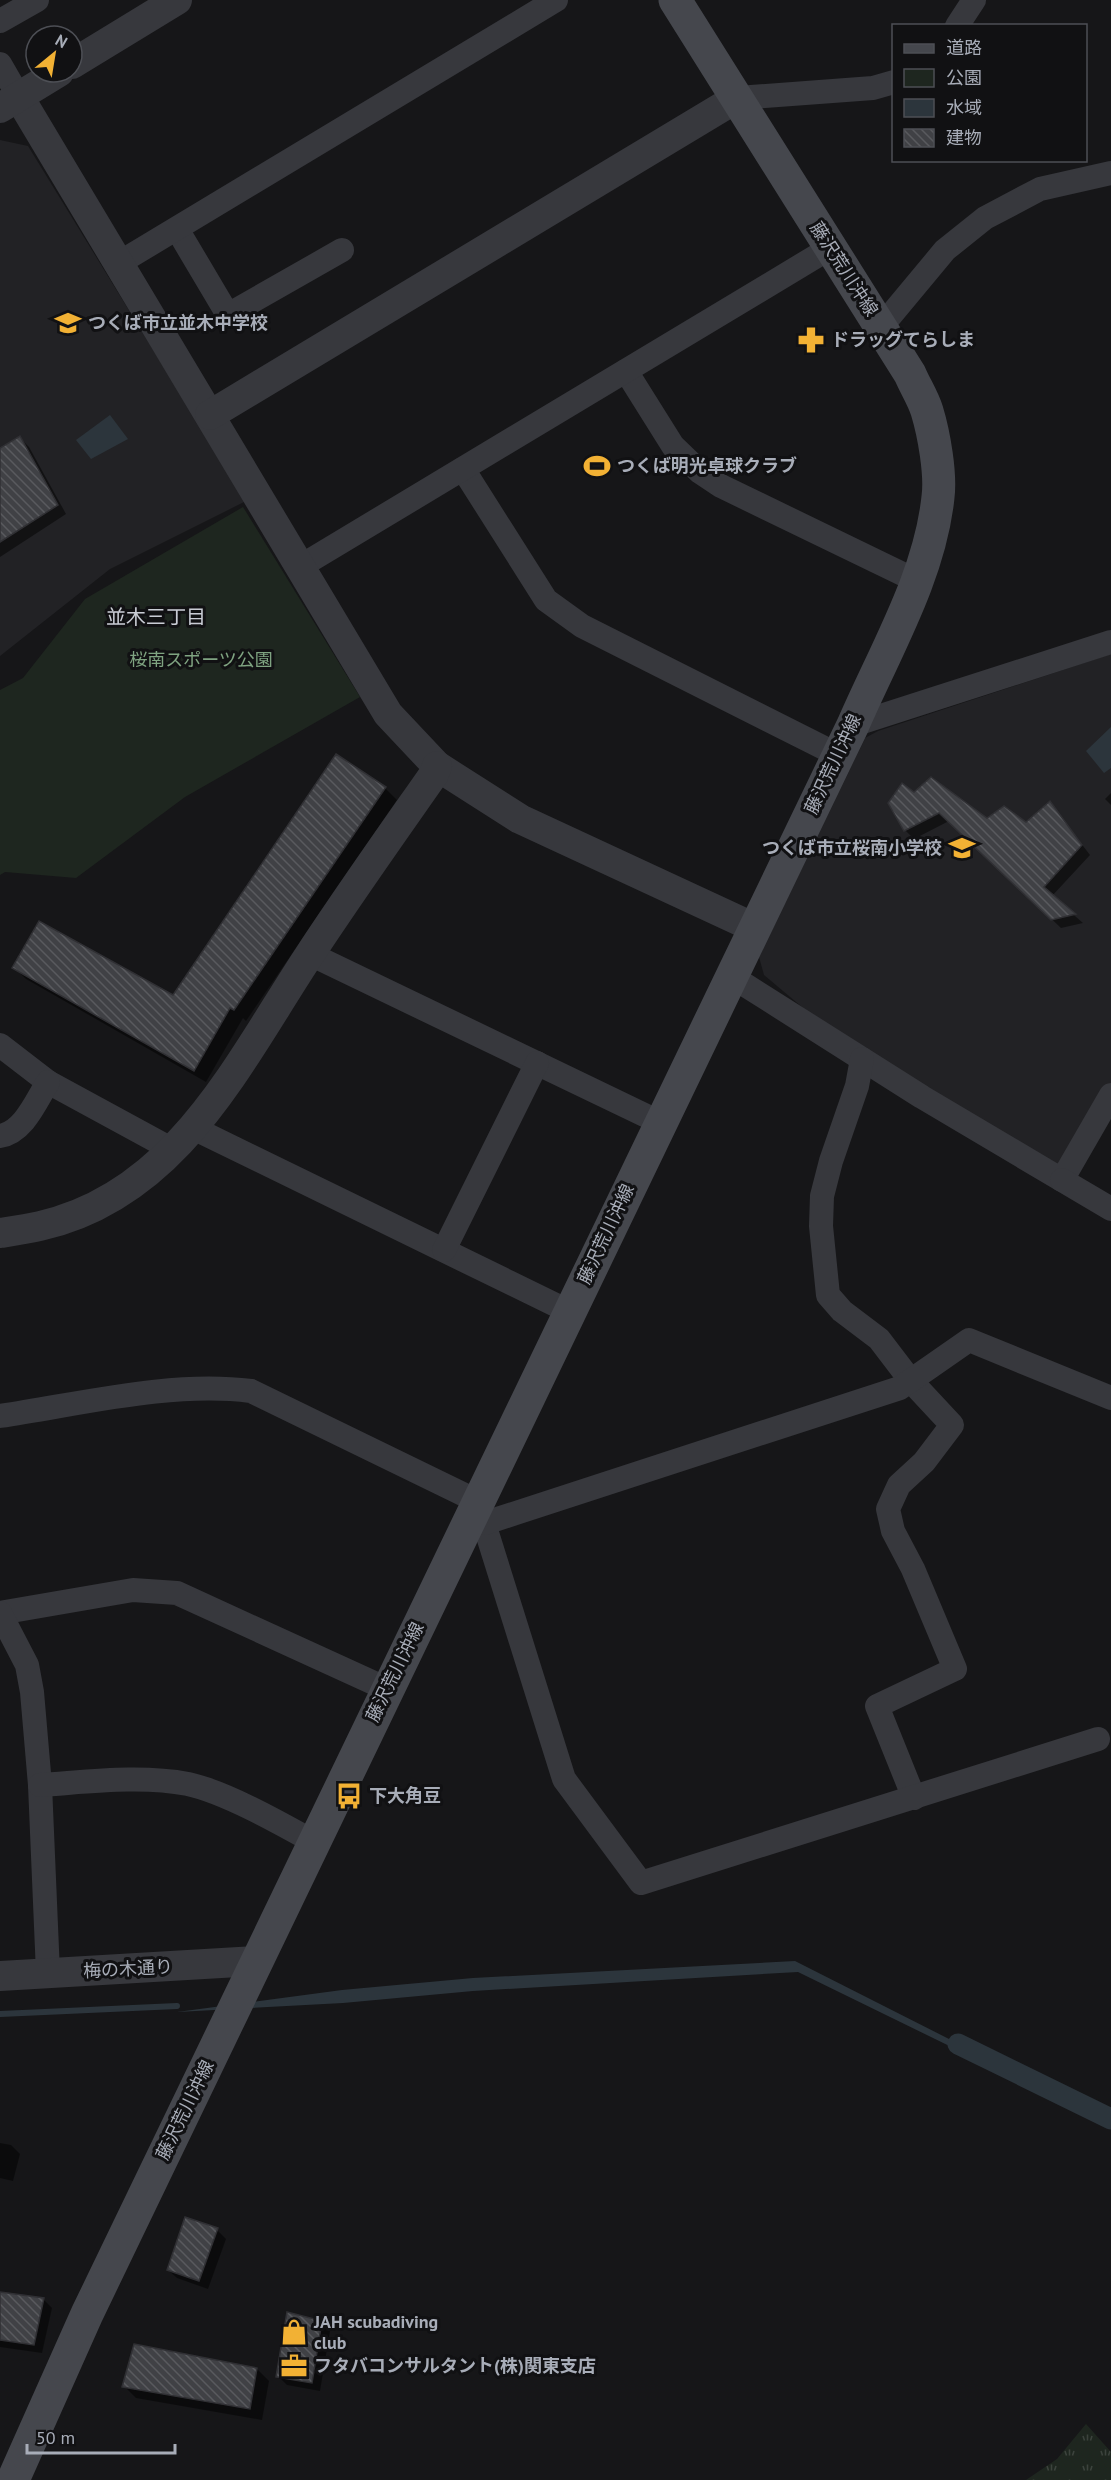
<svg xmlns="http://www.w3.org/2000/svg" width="1111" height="2480" viewBox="0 0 1111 2480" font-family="'PT Sans','Noto Sans JP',sans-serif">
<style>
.built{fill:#222225}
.grass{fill:url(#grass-tufts)}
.park{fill:#1e261f}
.water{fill:#2c353c}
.shadow{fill:#0007}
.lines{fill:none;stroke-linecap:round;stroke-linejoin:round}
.stream{stroke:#2c353c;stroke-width:6}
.canal{stroke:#2c353c;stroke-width:21}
.building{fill:url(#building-back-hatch);stroke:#303034;stroke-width:1.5}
.minor{stroke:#37383d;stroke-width:24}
.tertiary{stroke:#37383d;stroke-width:30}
.secondary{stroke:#45474d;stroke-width:33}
.labels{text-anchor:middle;stroke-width:6;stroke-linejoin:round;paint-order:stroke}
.street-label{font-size:18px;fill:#a8adb8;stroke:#111113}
.poi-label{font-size:18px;font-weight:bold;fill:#a8adb8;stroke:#111113;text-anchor:start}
.park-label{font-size:18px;fill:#7fa381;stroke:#111113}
.neighbourhood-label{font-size:20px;fill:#c9ccd4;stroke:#111113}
</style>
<defs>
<pattern id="grass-tufts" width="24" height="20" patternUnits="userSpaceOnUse" patternTransform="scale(1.5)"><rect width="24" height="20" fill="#1e261f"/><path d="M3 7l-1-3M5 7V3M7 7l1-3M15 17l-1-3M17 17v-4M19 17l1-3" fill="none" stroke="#3c433d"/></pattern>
<pattern id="building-back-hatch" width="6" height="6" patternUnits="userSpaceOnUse" patternTransform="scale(1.5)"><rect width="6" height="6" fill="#404145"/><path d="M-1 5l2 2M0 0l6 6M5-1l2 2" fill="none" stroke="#595a5e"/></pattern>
</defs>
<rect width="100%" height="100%" fill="#161618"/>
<g class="built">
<path d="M0,140L28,146L246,501L110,569L0,656Z"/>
<path d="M1111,654V1083L1065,1166L1058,1167L821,1023L764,975L759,957L865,738L878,731Z"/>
</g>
<path class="grass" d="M1086,2424L1111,2452V2480H1026L1057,2459Z"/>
<path class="park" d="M243,507L360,697L185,797L76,878L5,872L0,875V690L23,678L85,599Z"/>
<g class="water">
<path d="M110,415L128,439L91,459L76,440Z"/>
<path d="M1111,727V768L1104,773L1086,751Z"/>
<path d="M795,1961L1111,2121V2125L798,1972L473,1991L343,2003L177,2012L342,1990L473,1978Z"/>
</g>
<g class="shadow">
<path d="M20,438L29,447L66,514L0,557V451Z"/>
<path d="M385,788L397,800L246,1021L243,1018L206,1082L26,979L14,967L174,997Z"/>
<path d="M1111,793V805L1105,799Z"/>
<path d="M914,794L987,820L1026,824L1050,803L1090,855L1052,896L1083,923L1061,928L949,821L914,839L905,830Z"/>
<path d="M0,2143L11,2145L20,2154L13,2181L0,2178Z"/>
<path d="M217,2230L226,2239L208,2289L177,2278L168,2270Z"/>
<path d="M0,2294L43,2299L52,2308L42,2353L0,2347Z"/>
<path d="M321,2322L330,2331L320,2391L287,2385L278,2376Z"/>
<path d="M257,2369L269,2381L262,2420L136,2398L124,2386Z"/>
</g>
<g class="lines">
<path class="stream" d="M0,2014L177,2006"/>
<path class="canal" d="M958,2044L1111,2119"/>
</g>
<g class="building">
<path d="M20,436L58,505L0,542V448Z"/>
<path d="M336,754L386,787L234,1010L230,1008L194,1071L12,968L39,921L173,995Z"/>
<path d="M931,777L987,818L1004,806L1026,822L1050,801L1082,845L1044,887L1076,914L1051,920L939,813L904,831L888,803L902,783L914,792Z"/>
<path d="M185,2217L218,2228L199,2281L167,2270Z"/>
<path d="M0,2292L44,2298L34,2345L0,2340Z"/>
<path d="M287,2312L322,2321L312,2383L276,2377Z"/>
<path d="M134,2344L257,2368L250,2409L122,2387Z"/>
</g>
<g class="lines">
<g class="minor">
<path d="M0,21L37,0"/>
<path d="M957,26L974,0"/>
<path d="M0,64L19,97"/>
<path d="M737,98L873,88L894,82"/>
<path d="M177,229L228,315L342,250"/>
<path d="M119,263L556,0"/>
<path d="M881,327L945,250L985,218L1040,189L1111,173"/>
<path d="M626,371L673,446L700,472L721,486L917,581"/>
<path d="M463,469L546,600L582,626L838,755"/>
<path d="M301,566L830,248"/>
<path d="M853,725L1111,642"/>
<path d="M310,954L659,1122"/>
<path d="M731,976L922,1097L1062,1180L1111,1095"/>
<path d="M0,1045L48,1082L173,1150"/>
<path d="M862,1059L857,1086L831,1161L822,1196L821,1226L828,1295L842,1311L879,1339L911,1381L952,1425L924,1462L899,1485L888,1509L893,1531L913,1569L955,1669L877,1706L914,1798"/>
<path d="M193,1128L570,1312"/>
<path d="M0,1136C24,1132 36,1101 48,1082"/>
<path d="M1062,1180L1111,1209"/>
<path d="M444,1250L537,1063"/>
<path d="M0,1416C81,1404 170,1381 251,1391L477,1501L564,1779L641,1883L1098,1739"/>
<path d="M485,1523L900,1388L969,1340L1111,1398"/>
<path d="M0,1613L133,1590L177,1593L387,1689"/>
<path d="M0,1613L27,1665L32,1692L40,1785L48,1973"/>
<path d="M40,1785C88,1782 140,1775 188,1784C225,1792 280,1823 314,1842"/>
</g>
<g class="tertiary">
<path d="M72,64L177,0"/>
<path d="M19,97L388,714L437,766L520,819L755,928"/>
<path d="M0,108L59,72"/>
<path d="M210,415L737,98"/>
<path d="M0,1233C13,1231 27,1229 40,1226C178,1195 239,1061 310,954C350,893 392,834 434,774L437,766"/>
<path d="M0,1976L256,1961"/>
</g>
<path class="secondary" d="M13,2480L87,2314L853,725C884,653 930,576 938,497C941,474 934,434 927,411C923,398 915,386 910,374L675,0"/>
</g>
<defs>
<g id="school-bare" transform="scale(2.07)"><path d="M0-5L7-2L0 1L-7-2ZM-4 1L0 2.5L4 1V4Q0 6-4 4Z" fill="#f2b134" stroke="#111113" stroke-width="2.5" paint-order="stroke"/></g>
<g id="pharmacy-bare" transform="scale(2.07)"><path d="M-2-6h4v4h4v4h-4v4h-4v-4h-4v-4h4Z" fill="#f2b134" stroke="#111113" stroke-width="2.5" paint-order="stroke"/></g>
<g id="stadium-bare" transform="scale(2.07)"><path d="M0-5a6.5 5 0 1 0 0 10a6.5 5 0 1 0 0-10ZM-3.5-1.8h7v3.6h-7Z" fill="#f2b134" stroke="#111113" stroke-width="2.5" paint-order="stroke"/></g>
<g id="bus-bare" transform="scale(2.07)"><path d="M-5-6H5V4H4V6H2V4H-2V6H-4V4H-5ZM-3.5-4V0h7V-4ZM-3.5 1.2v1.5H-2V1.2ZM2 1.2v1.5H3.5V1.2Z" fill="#f2b134" stroke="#111113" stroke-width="2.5" paint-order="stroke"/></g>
<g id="shop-bare" transform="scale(2.07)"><path d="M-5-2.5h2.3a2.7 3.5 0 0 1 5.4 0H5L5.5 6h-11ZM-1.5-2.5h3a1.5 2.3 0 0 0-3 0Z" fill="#f2b134" stroke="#111113" stroke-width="2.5" paint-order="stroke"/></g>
<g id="office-bare" transform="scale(2.07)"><path d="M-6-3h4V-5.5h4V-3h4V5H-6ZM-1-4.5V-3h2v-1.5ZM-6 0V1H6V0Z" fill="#f2b134" stroke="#111113" stroke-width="2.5" paint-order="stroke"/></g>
</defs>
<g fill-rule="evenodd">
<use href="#school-bare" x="68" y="323"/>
<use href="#pharmacy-bare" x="811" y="340"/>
<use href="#stadium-bare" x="597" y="466"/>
<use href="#school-bare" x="962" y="848"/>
<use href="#bus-bare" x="349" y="1796"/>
<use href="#shop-bare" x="294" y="2332"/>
<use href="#office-bare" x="294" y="2366"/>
</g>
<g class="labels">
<g class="street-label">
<text transform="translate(844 269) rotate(57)" y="6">藤沢荒川沖線</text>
<text transform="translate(833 764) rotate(-65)" y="6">藤沢荒川沖線</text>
<text transform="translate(606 1234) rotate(-65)" y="6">藤沢荒川沖線</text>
<text transform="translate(395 1672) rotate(-64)" y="6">藤沢荒川沖線</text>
<text transform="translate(128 1969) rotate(-3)" y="6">梅の木通り</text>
<text transform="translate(185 2110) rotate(-64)" y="6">藤沢荒川沖線</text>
</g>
<g class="poi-label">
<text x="88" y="329">つくば市立並木中学校</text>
<text x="831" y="346">ドラッグてらしま</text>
<text x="617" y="472">つくば明光卓球クラブ</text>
<text x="942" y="854" text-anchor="end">つくば市立桜南小学校</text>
<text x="369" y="1802">下大角豆</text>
<text x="314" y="2328">JAH scubadiving<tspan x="314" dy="21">club</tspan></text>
<text x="314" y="2372">フタバコンサルタント(株)関東支店</text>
</g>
<g class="park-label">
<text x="201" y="666">桜南スポーツ公園</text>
</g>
<g class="neighbourhood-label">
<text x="156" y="624">並木三丁目</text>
</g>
</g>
<rect x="892" y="24" width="195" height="138" fill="#111113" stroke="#4d4f55" stroke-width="1.5"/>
<rect x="904" y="44" width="30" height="9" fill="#45474d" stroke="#4d4f55" stroke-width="1.5"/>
<text x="946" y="54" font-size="18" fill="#a8adb8">道路</text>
<rect x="904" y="69" width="30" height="18" fill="#1e261f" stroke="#4d4f55" stroke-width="1.5"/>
<text x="946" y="84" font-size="18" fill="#a8adb8">公園</text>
<rect x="904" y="99" width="30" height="18" fill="#2c353c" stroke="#4d4f55" stroke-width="1.5"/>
<text x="946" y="114" font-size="18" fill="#a8adb8">水域</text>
<rect x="904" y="129" width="30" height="18" fill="url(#building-back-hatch)" stroke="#4d4f55" stroke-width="1.5"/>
<text x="946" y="144" font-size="18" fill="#a8adb8">建物</text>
<g transform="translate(54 54) rotate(30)"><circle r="28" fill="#111113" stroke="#4d4f55" stroke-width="1.5"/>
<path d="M0-4.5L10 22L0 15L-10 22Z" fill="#f2b134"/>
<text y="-9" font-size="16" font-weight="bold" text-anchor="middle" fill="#a8adb8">N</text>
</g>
<path d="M27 2444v9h148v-9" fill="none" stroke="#a8adb8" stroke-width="3"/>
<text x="36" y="2444" font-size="18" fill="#a8adb8" stroke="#111113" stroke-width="4.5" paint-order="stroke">50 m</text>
</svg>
